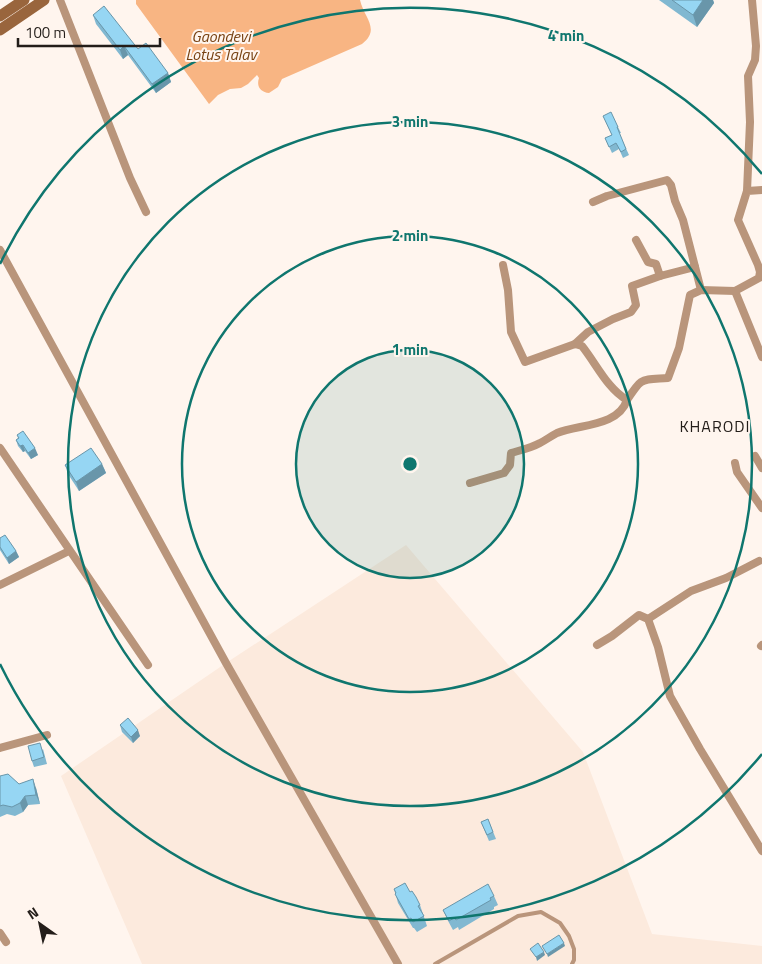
<svg xmlns="http://www.w3.org/2000/svg" width="762" height="964" viewBox="0 0 762 964" font-family="'Titillium Web',sans-serif">
<style>
.built{fill:#fceadd}
.water{fill:#f8b583}
.lines{fill:none;stroke-linecap:round;stroke-linejoin:round}
.service{stroke:#b9957b;stroke-width:4}
.minor{stroke:#b9957b;stroke-width:8}
.secondary{stroke:#99653d;stroke-width:11}
.wall{fill:#81b8d1}
.shaded-wall{fill:#6996aa}
.building{fill:#96d6f3;stroke:#6996aa}
.ring{fill:none;stroke:#0f766e;stroke-width:2.5}
.labels{text-anchor:middle;stroke-width:4;stroke-linejoin:round;paint-order:stroke}
.water-label{font-size:16px;font-style:italic;fill:#784212;stroke:#fff5ee}
.neighbourhood-label{font-size:16px;letter-spacing:1px;fill:#231d19;stroke:#fff5ee}
.centre{fill:#0f766e;stroke:#fff5ee;stroke-width:2.5}
.ring-label{font-size:15px;text-anchor:middle;font-weight:bold;fill:#0f766e;stroke:#fff5ee;stroke-width:4;stroke-linejoin:round;paint-order:stroke}
</style>
<rect width="100%" height="100%" fill="#fff5ee"/>
<path class="built" d="M406,545L583,752L652,934L762,946V964H142L61,776L226,663Z"/>
<path class="water" d="M136,0H360C364,18 381,29 362,44L282,79L278,87L269,93C261,92 256,87 259,78L257,75L248,84L241,88L230,89L218,95L209,104L136,4Z"/>
<g class="lines">
<path class="service" d="M435,964L518,916L541,912L560,923L569,936L574,949V960L572,964"/>
<g class="minor">
<path d="M60,0L130,178L146,212"/>
<path d="M747,191L750,122L748,76L755,60L756,46L752,0"/>
<path d="M593,202L607,196L667,180L671,185L675,201L683,220L701,290"/>
<path d="M636,240L648,262L656,264L660,276L695,267"/>
<path d="M0,250L226,663L398,964"/>
<path d="M735,291L762,357"/>
<path d="M575,344L588,332L613,319L631,312L636,305L632,286L660,276"/>
<path d="M627,400C642,377 640,380 668,378L679,348L690,295L701,290L735,291L759,278L760,272L758,265L738,220L747,191L762,190"/>
<path d="M0,448L148,665"/>
<path d="M755,456L762,468"/>
<path d="M735,463L737,472L762,508"/>
<path d="M470,483L504,473L510,465L511,453C521,450 531,448 540,443C546,440 551,436 557,433C579,424 618,427 627,400C607,388 597,365 582,346L575,344L525,362L511,332L508,290L503,265"/>
<path d="M0,585L69,551"/>
<path d="M648,619L691,591L726,578L759,561"/>
<path d="M597,645L612,636L639,615L648,619L658,647L670,696L700,749L762,851"/>
<path d="M761,646L762,645"/>
<path d="M0,748L47,735"/>
<path d="M0,933L6,942"/>
</g>
<g class="secondary">
<path d="M0,16L24,0"/>
<path d="M0,30L44,0"/>
</g>
</g>
<g class="wall">
<path d="M659,0H713L714,3L697,27Z"/>
<path d="M93,15L168,73L171,82L156,93L128,55L123,59L96,24Z"/>
<path d="M603,116L618,127L621,133H619L629,155L623,158L619,149L612,153L605,138L612,135Z"/>
<path d="M17,435L38,455L31,459L25,451L23,452L18,446L16,440L18,438Z"/>
<path d="M102,464L106,473L79,491L68,474L65,465Z"/>
<path d="M0,538L16,551L19,557L9,564L0,550Z"/>
<path d="M120,725L140,736L133,743L122,732Z"/>
<path d="M43,749L47,764L34,767L32,761Z"/>
<path d="M0,776L19,784L36,788L40,804L28,805L23,812L15,816L7,814L0,817Z"/>
<path d="M488,819L496,839L489,841L481,822Z"/>
<path d="M394,889L410,892L420,905L427,926L417,932L414,928H413L398,903Z"/>
<path d="M494,896L498,905L494,907V909L459,930L458,927L453,930L447,919L443,910Z"/>
</g>
<g class="shaded-wall">
<path d="M703,0H713L714,3L697,27L693,15Z"/>
<path d="M124,46L128,55L123,59L120,50Z"/>
<path d="M168,73L171,82L156,93L152,84Z"/>
<path d="M23,445L25,451L23,452L20,446Z"/>
<path d="M35,448L38,455L31,459L28,453Z"/>
<path d="M102,464L106,473L79,491L76,482Z"/>
<path d="M16,551L19,557L9,564L7,558Z"/>
<path d="M138,730L140,736L133,743L131,737Z"/>
<path d="M33,779L36,788L40,804L36,795Z"/>
<path d="M25,796L28,805L23,812L20,803Z"/>
<path d="M564,943L565,946L548,957L547,954Z"/>
<path d="M544,952L545,955L537,961L536,957Z"/>
</g>
<g class="building">
<path d="M672,0H703L693,15Z"/>
<path d="M104,6L138,49L146,43L168,73L152,84L124,46L120,50L93,15Z"/>
<path d="M611,112L618,127H617L626,149L621,152L616,143L609,147L605,138L612,135L603,116Z"/>
<path d="M23,431L35,448L28,453L23,445L20,446L16,440L19,438L17,435Z"/>
<path d="M91,448L102,464L76,482L65,465Z"/>
<path d="M5,535L16,551L7,558L0,547V538Z"/>
<path d="M128,718L138,730L131,737L120,725Z"/>
<path d="M40,743L44,757L32,761L28,746Z"/>
<path d="M8,774L19,784L33,779L36,795L25,796L20,803L12,807L3,805L0,806V776Z"/>
<path d="M488,819L493,832L487,835L481,822Z"/>
<path d="M405,883L410,892L412,891L416,897L420,905L418,906L424,916L413,922L411,918L409,919L395,894L396,893L394,889Z"/>
<path d="M488,884L494,896L490,898L491,900L456,920L454,918L449,921L443,910Z"/>
<path d="M559,935L564,943L547,954L542,946Z"/>
<path d="M538,943L544,952L536,957L530,949Z"/>
</g>
<circle cx="410" cy="464" r="114" fill="#0f766e" fill-opacity=".12"/>
<g class="ring">
<circle cx="410" cy="464" r="114"/>
<circle cx="410" cy="464" r="228"/>
<circle cx="410" cy="464" r="342"/>
<path d="M762 754A456 456 0 0 1 0 664M0 264A456 456 0 0 1 762 174"/>
</g>
<g class="labels">
<g class="water-label">
<text x="221" y="42">Gaondevi<tspan x="221" dy="18">Lotus Talav</tspan></text>
</g>
<g class="neighbourhood-label">
<text x="715" y="432">KHARODI</text>
</g>
</g>
<circle cx="410" cy="464" r="8" class="centre"/>
<g class="ring-label">
<text x="566" y="41">4 min</text>
<text x="410" y="127">3 min</text>
<text x="410" y="241">2 min</text>
<text x="410" y="355">1 min</text>
</g>
<g transform="translate(40 924) rotate(327)" stroke="#fff5ee" stroke-width="4" paint-order="stroke">
<path d="M0-4L9 19L0 12L-9 19Z" fill="#231d19"/>
<text y="-8" font-size="14" font-weight="bold" text-anchor="middle" fill="#231d19">N</text>
</g>
<path d="M18 38v8h142v-8" fill="none" stroke="#231d19" stroke-width="2.5"/>
<text x="25" y="38" font-size="15" fill="#231d19" stroke="#fff5ee" stroke-width="4" paint-order="stroke">100 m</text>
</svg>
